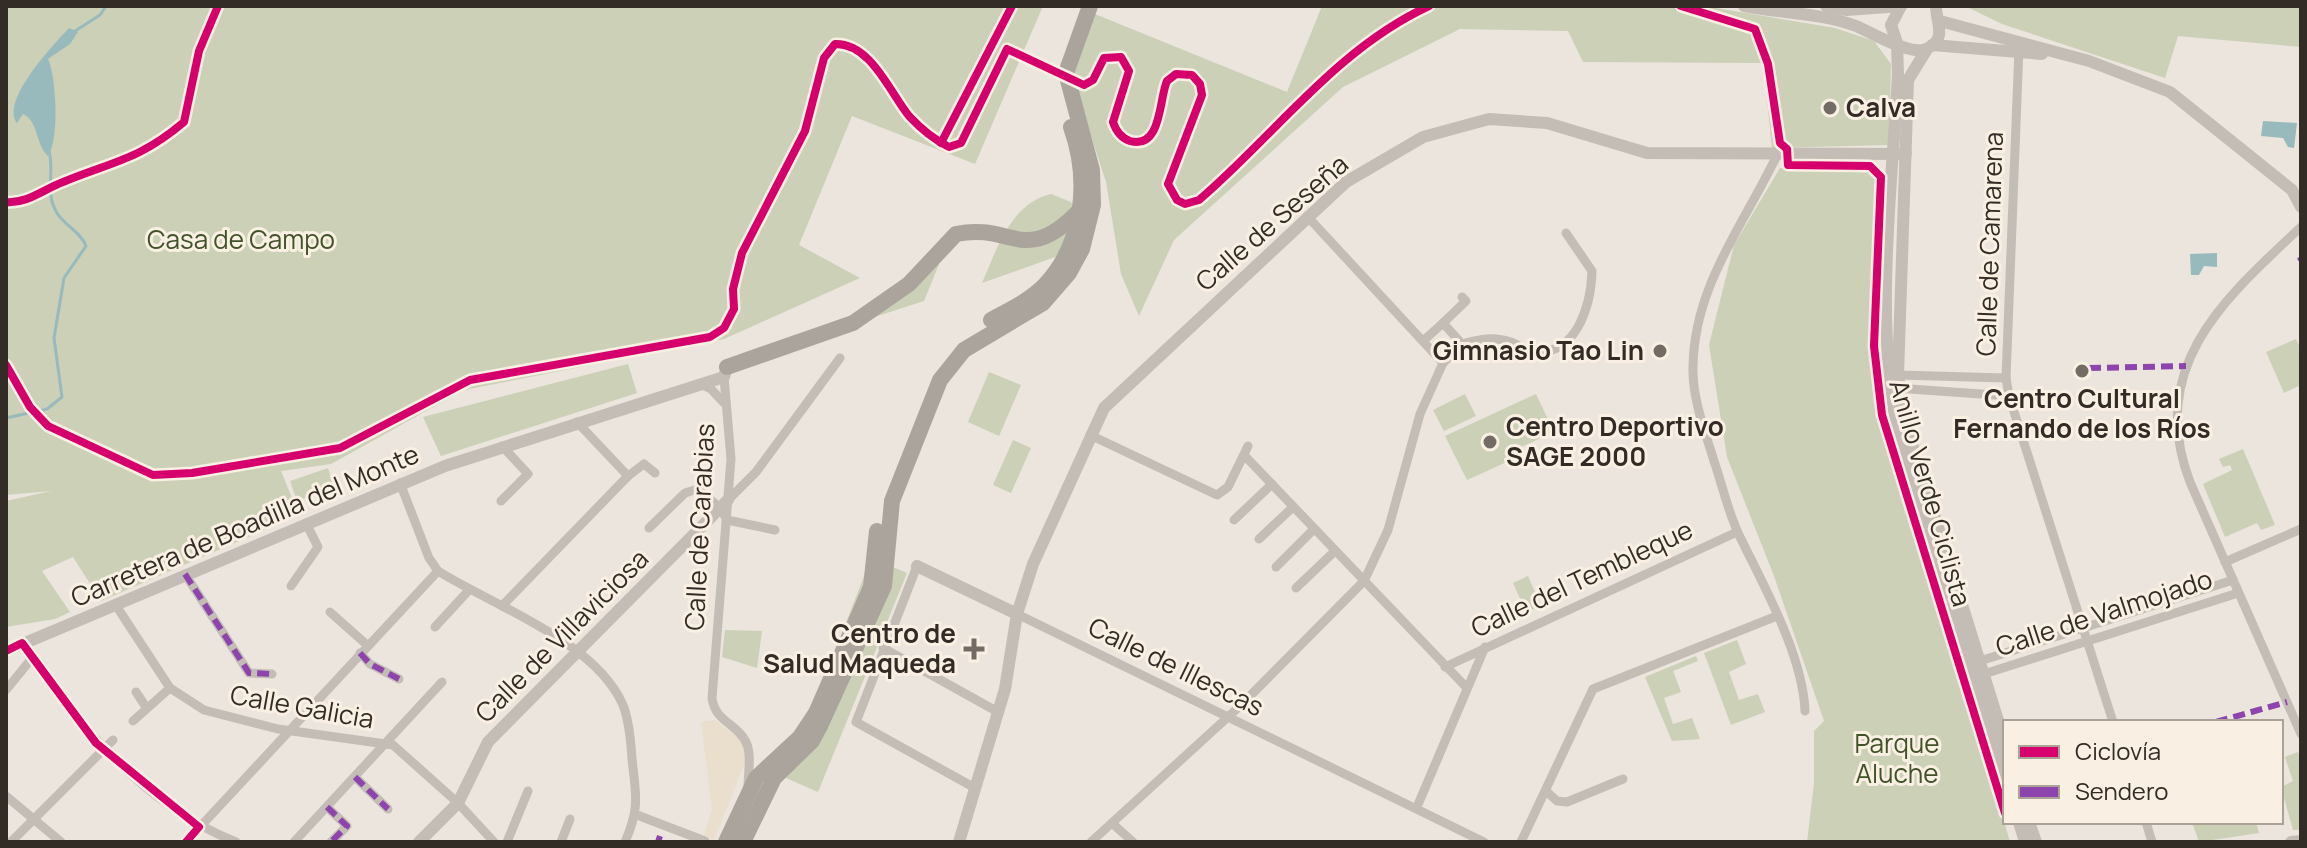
<svg xmlns="http://www.w3.org/2000/svg" width="2307" height="848" viewBox="0 0 2307 848" font-family="Manrope,sans-serif">
<style>
.green{fill:#cbd0b7}
.plaza{fill:#eadecc}
.water{fill:#99babc}
.lines{fill:none;stroke-linecap:round;stroke-linejoin:round}
.stream{stroke:#99babc;stroke-width:3}
.minor{stroke:#c3bdb6;stroke-width:9}
.tertiary{stroke:#c3bdb6;stroke-width:12}
.motorway{stroke:#aaa49c;stroke-width:16}
.quiet{stroke:#8e44ad;stroke-width:6;stroke-dasharray:12 6;stroke-linecap:butt}
.cycleway-casing{stroke:#f9f0e3;stroke-width:13}
.cycleway{stroke:#d6006c;stroke-width:8}
.poi-dot{fill:#736c65;stroke:#f9f0e3;stroke-width:3}
.labels{text-anchor:middle;stroke-width:6;stroke-linejoin:round;paint-order:stroke}
.poi-label{font-size:26px;font-weight:bold;fill:#332b25;stroke:#f9f0e3;text-anchor:start}
.street-label{font-size:26px;fill:#332b25;stroke:#f9f0e3}
.park-label{font-size:26px;fill:#415229;stroke:#f9f0e3}
</style>
<rect width="100%" height="100%" fill="#ebe5dd"/>
<g class="green">
<path d="M6,6H1043L975,164L852,116L799,245L860,278L724,339L464,390L331,464L281,471L299,515L101,601L73,557L42,571L70,612L55,619L6,627V501L51,491L6,495Z"/>
<path d="M1322,6H1704L1835,28L1874,41L1891,64L1889,145L1772,148L1763,63L1583,62L1568,31L1460,29L1343,87L1174,240L1139,316L1121,274L1106,182L1073,81V66L1090,12L1287,92Z"/>
<path d="M1965,6H2301V47L2178,36L2165,78L2002,24Z"/>
<path d="M1780,168H1869L1875,174L1869,346L2010,842H1807L1814,783V731L1824,721L1774,576L1727,457L1709,345L1734,245Z"/>
<path d="M1051,194L1071,202L1076,212L1058,256L982,283C997,249 1011,203 1051,194Z"/>
<path d="M946,247L924,301L862,321Z"/>
<path d="M2296,339L2301,350V385L2284,393L2266,352Z"/>
<path d="M628,364L637,393L441,456L423,417Z"/>
<path d="M989,372L1021,385L999,436L968,422Z"/>
<path d="M1465,394L1476,416L1444,431L1433,410Z"/>
<path d="M1536,394L1554,432L1519,448L1522,455L1467,480L1445,436Z"/>
<path d="M1013,440L1031,448L1011,493L993,485Z"/>
<path d="M2243,449L2275,525L2261,530L2257,523L2225,537L2203,484L2232,470L2230,465L2223,467L2219,459Z"/>
<path d="M328,468L334,488L297,501L290,481Z"/>
<path d="M871,558L907,573L818,792L786,778Z"/>
<path d="M1528,576L1541,606L1526,612L1513,583Z"/>
<path d="M725,630L762,631L757,668L722,657Z"/>
<path d="M1737,640L1746,664L1729,672L1739,700L1758,694L1765,712L1731,725L1704,653Z"/>
<path d="M1696,656L1698,661L1673,671L1681,692L1664,698L1673,724L1692,718L1700,739L1672,741L1645,677Z"/>
<path d="M2298,752L2301,761V830H2293L2281,787L2293,781L2285,757Z"/>
<path d="M2192,822H2256L2259,833L2199,842Z"/>
</g>
<path class="plaza" d="M715,720L742,741L747,757L714,840L704,835L712,809L701,722Z"/>
<g class="water">
<path d="M69,28L78,32L70,44L48,59C56,75 60,139 48,156C34,142 40,123 23,114L17,123C0,101 53,45 69,28Z"/>
<path d="M2263,121L2297,123L2294,148L2288,147L2283,138L2261,136Z"/>
<path d="M2217,253V267L2204,266L2199,275H2191L2190,254Z"/>
</g>
<g class="lines">
<g class="stream">
<path d="M72,33L100,15L106,6"/>
<path d="M6,418L47,409L62,397L54,338L64,278L86,246C80,231 65,226 57,213C44,192 55,172 49,151"/>
</g>
<g class="minor">
<path d="M2019,48L2006,378L2009,396L2113,722"/>
<path d="M1777,155C1744,225 1694,285 1693,367C1692,398 1705,431 1714,461C1723,487 1729,517 1742,541C1766,590 1803,657 1805,711"/>
<path d="M2301,227C2225,298 2146,366 2190,482L2301,734"/>
<path d="M1443,323L1466,301L1462,297"/>
<path d="M1423,341L1443,323L1462,344L1443,363"/>
<path d="M1462,344C1479,339 1494,336 1511,342C1518,345 1526,350 1534,351C1577,357 1591,304 1592,271L1566,233"/>
<path d="M1898,375L2006,378"/>
<path d="M724,377L731,459L712,698C715,722 737,723 746,742C752,755 748,773 748,787"/>
<path d="M700,384L711,389L724,403"/>
<path d="M1896,388L2009,396"/>
<path d="M1090,435L1217,495L1228,487L1248,446"/>
<path d="M1244,455L1466,687"/>
<path d="M628,476L644,464L655,473"/>
<path d="M400,483L429,558L438,571C494,606 595,641 623,705C629,720 631,743 632,759C636,795 640,808 625,842"/>
<path d="M728,500L756,472L840,358"/>
<path d="M501,501L528,474L502,446"/>
<path d="M1234,520L1272,484"/>
<path d="M649,528L685,493L698,489L720,508L727,520L775,530"/>
<path d="M1259,539L1293,507"/>
<path d="M2225,562L2301,529"/>
<path d="M917,566L856,722L975,788"/>
<path d="M1276,567L1314,529"/>
<path d="M185,574L249,673L272,674"/>
<path d="M291,586L318,547L306,523"/>
<path d="M1296,588L1335,551"/>
<path d="M115,604L170,688L204,710L278,729L393,745L458,803L494,842"/>
<path d="M502,606L628,476L577,422"/>
<path d="M330,612L367,645"/>
<path d="M1017,614L1484,842"/>
<path d="M435,627L469,590"/>
<path d="M22,643C77,724 143,805 236,842"/>
<path d="M883,648L998,712"/>
<path d="M360,653L370,664L399,679"/>
<path d="M1976,666L1980,661L2233,580"/>
<path d="M1445,667L1737,532"/>
<path d="M1984,674L2238,593"/>
<path d="M6,690L32,658"/>
<path d="M136,692L146,707"/>
<path d="M133,721L170,688"/>
<path d="M355,777L388,809"/>
<path d="M1546,791L1557,801L1567,802L1623,779"/>
<path d="M6,796L61,842"/>
<path d="M327,807L347,826L331,842"/>
<path d="M1417,807L1485,647"/>
<path d="M637,815L705,841"/>
<path d="M2146,822L2152,842"/>
<path d="M1113,824L1133,842"/>
<path d="M11,842L113,740"/>
<path d="M186,842L438,571"/>
<path d="M294,842L442,682"/>
<path d="M507,842L528,791"/>
<path d="M561,842L570,819"/>
<path d="M1091,842L1240,706L1364,581L1388,530L1420,414L1443,363L1307,216"/>
<path d="M1521,842L1593,689L1777,616"/>
</g>
<g class="tertiary">
<path d="M1744,6C1780,13 1822,13 1856,26C1873,33 1910,56 1926,49C1948,40 1936,22 1936,6"/>
<path d="M1826,6L1847,10L1901,6"/>
<path d="M1901,6L1891,25L1897,43L1898,74C1892,191 1873,327 1900,441L2005,778"/>
<path d="M1940,21L2089,61L2170,92L2292,190L2301,207"/>
<path d="M1932,45L2042,54"/>
<path d="M1927,49L1908,80L1898,375L1905,421L2005,743"/>
<path d="M917,566L1017,614"/>
<path d="M6,651L445,466L724,377L727,367"/>
<path d="M2019,822L2025,842"/>
<path d="M2029,822L2036,842"/>
<path d="M419,842L458,803L488,742L728,500"/>
<path d="M959,842L1005,689L1017,614L1033,564L1104,408L1346,182L1423,137L1489,119L1547,123L1647,153L1906,154"/>
<path d="M2291,842L2301,841"/>
</g>
<g class="motorway">
<path d="M991,320C1009,310 1029,301 1044,286C1084,244 1090,180 1071,127"/>
<path d="M727,367L853,323L909,284L956,234C1013,222 1024,268 1080,210"/>
<path d="M726,842L756,778L800,737L816,713L871,587L877,531"/>
<path d="M743,842L774,778L812,741L820,726L884,586L892,501L940,380L964,350L1043,303L1069,273L1082,249L1093,205L1092,170L1066,73L1090,6"/>
</g>
<g class="quiet">
<path d="M2300,257L2301,260"/>
<path d="M2089,368L2186,366"/>
<path d="M185,574L249,673L272,674"/>
<path d="M360,653L370,664L399,679"/>
<path d="M2216,722L2287,702"/>
<path d="M355,777L388,809"/>
<path d="M327,807L347,826L331,842"/>
<path d="M658,842L660,836"/>
</g>
<g class="cycleway-casing">
<g id="cycleway">
<path d="M1681,6L1755,29L1768,64L1780,143L1787,149L1788,165L1870,166L1881,177L1874,346L1882,415L2005,813"/>
<path d="M941,143L1012,6"/>
<path d="M6,202C27,204 44,189 63,182C114,161 139,160 184,122L199,51L218,6"/>
<path d="M6,365L30,407L48,426L153,475L192,473L340,448L470,380L710,337L724,328L734,309L733,289L742,253L805,131L824,58L835,44C871,43 890,93 909,116C921,129 933,139 949,147L961,143L1007,49L1084,85L1093,80L1104,58L1121,57L1129,71L1113,122C1116,131 1121,138 1130,141C1162,150 1159,98 1167,81L1176,74L1192,75L1200,84L1202,95L1168,184L1177,200L1185,204L1199,200C1275,135 1336,49 1429,6"/>
<path d="M6,651L22,643L96,743L199,827L186,842"/>
</g>
</g>
<use href="#cycleway" class="cycleway"/>
</g>
<g class="poi-dot">
<circle cx="1830" cy="108" r="8"/>
<circle cx="1660" cy="351" r="8"/>
<circle cx="2082" cy="371" r="8"/>
<circle cx="1490" cy="442" r="8"/>
<path d="M970 637h8v8h8v8h-8v8h-8v-8h-8v-8h8z"/>
</g>
<g class="labels">
<g class="poi-label">
<text x="1846" y="117">Calva</text>
<text x="1644" y="360" text-anchor="end">Gimnasio Tao Lin</text>
<text x="2082" y="408" text-anchor="middle">Centro Cultural<tspan x="2082" dy="30">Fernando de los Ríos</tspan></text>
<text x="1506" y="436">Centro Deportivo<tspan x="1506" dy="30">SAGE 2000</tspan></text>
<text x="956" y="643" text-anchor="end">Centro de<tspan x="956" dy="30">Salud Maqueda</tspan></text>
</g>
<g class="street-label">
<text transform="translate(1272 223) rotate(-41)" y="9">Calle de Seseña</text>
<text transform="translate(1990 244) rotate(-88)" y="9">Calle de Camarena</text>
<text transform="translate(1930 493) rotate(74)" y="9">Anillo Verde Ciclista</text>
<text transform="translate(245 526) rotate(-23)" y="9">Carretera de Boadilla del Monte</text>
<text transform="translate(700 527) rotate(-87)" y="9">Calle de Carabias</text>
<text transform="translate(1582 579) rotate(-25)" y="9">Calle del Tembleque</text>
<text transform="translate(2104 613) rotate(-18)" y="9">Calle de Valmojado</text>
<text transform="translate(562 636) rotate(-45)" y="9">Calle de Villaviciosa</text>
<text transform="translate(1176 667) rotate(26)" y="9">Calle de Illescas</text>
<text transform="translate(302 707) rotate(10)" y="9">Calle Galicia</text>
</g>
<g class="park-label">
<text x="241" y="249">Casa de Campo</text>
<text x="1897" y="753">Parque<tspan x="1897" dy="30">Aluche</tspan></text>
</g>
</g>
<rect width="2307" height="848" fill="none" stroke="#332b25" stroke-width="16"/>
<rect x="2003" y="720" width="280" height="104" fill="#f9f0e3" stroke="#aaa197" stroke-width="2"/>
<rect x="2019" y="746" width="40" height="12" fill="#d6006c" stroke="#aaa197" stroke-width="2"/>
<text x="2075" y="760" font-size="24" fill="#332b25">Ciclovía</text>
<rect x="2019" y="786" width="40" height="12" fill="#8e44ad" stroke="#aaa197" stroke-width="2"/>
<text x="2075" y="800" font-size="24" fill="#332b25">Sendero</text>
</svg>
